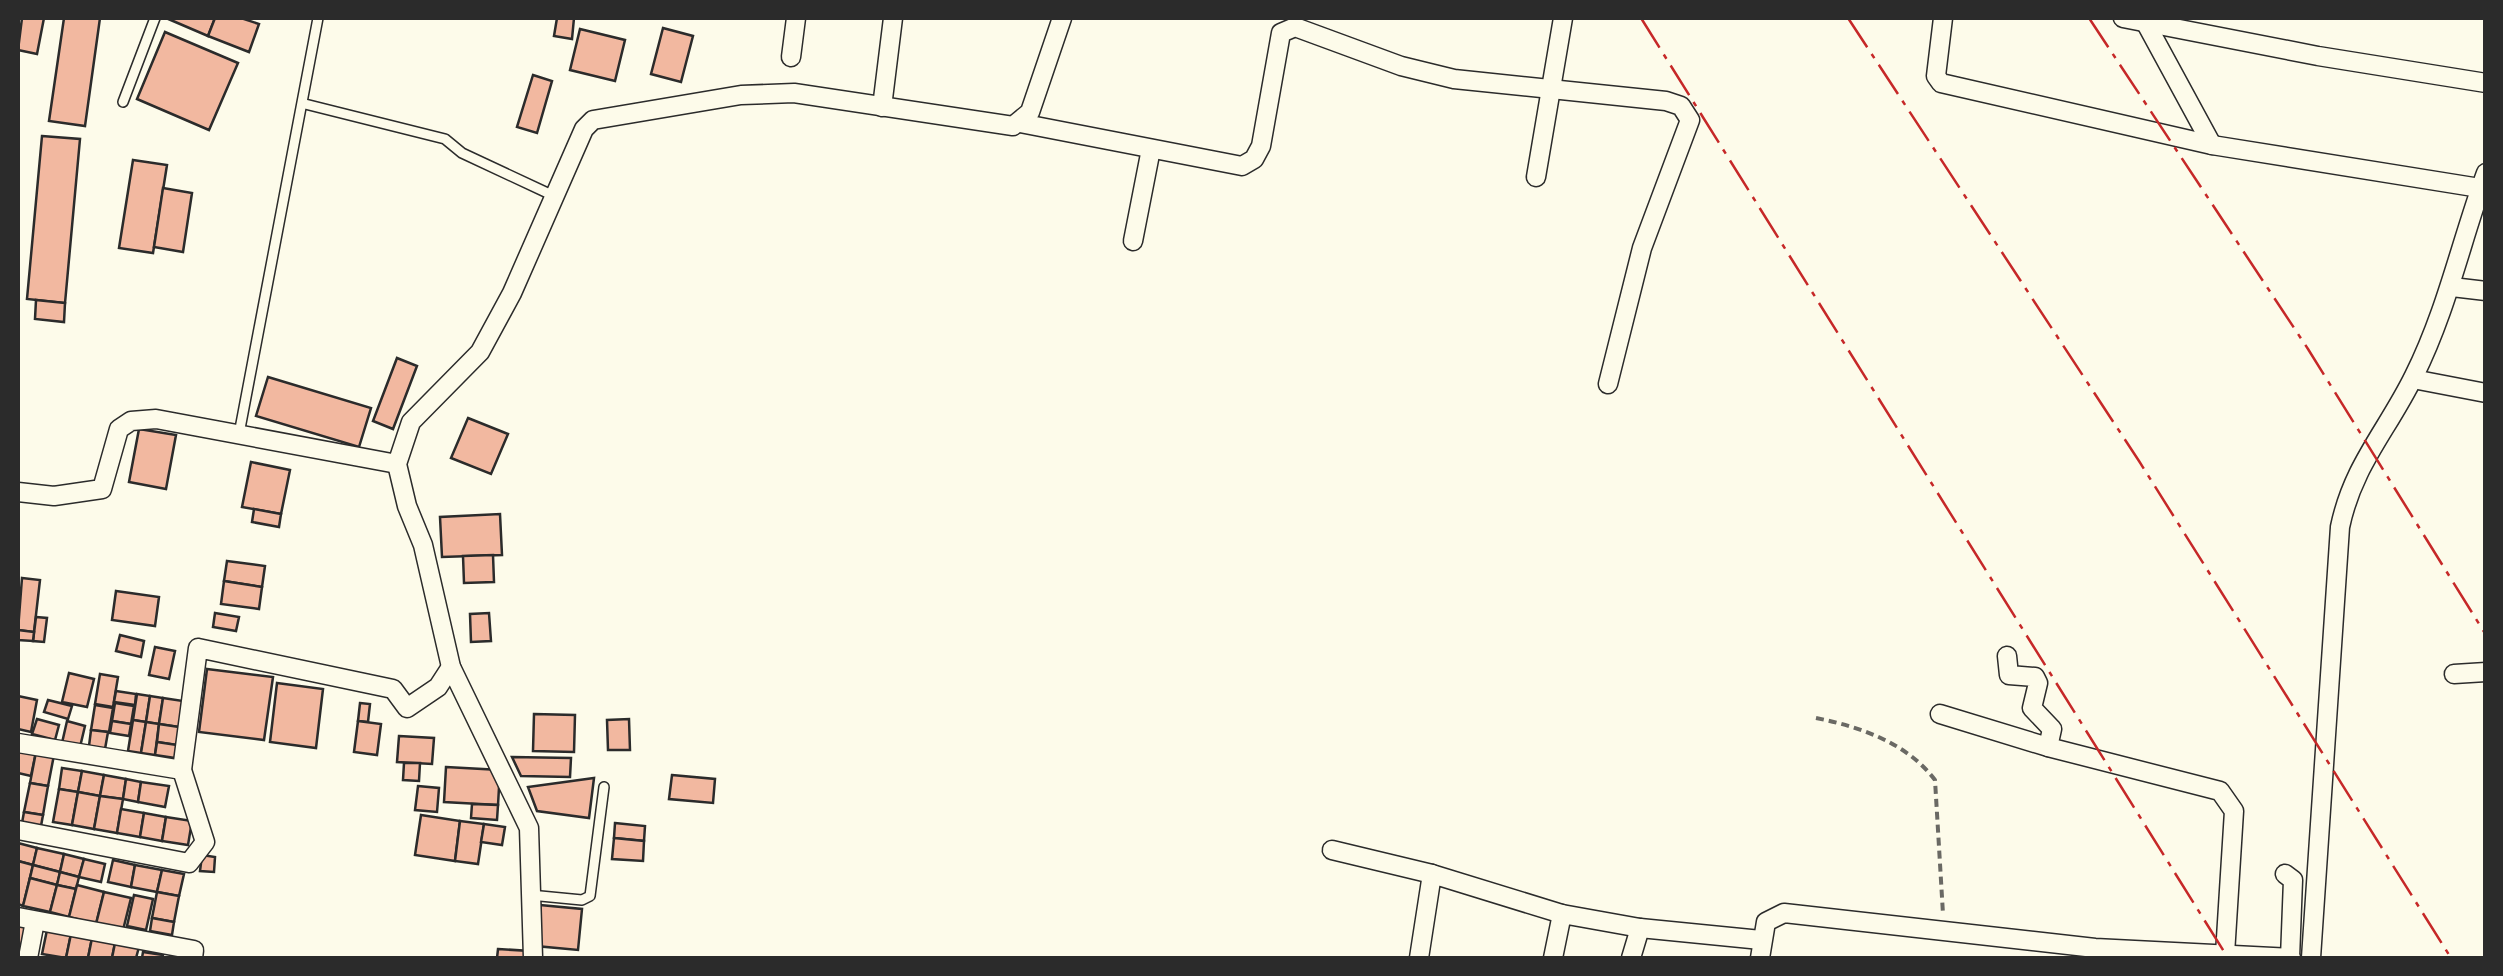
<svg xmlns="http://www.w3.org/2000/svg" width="2503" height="976" viewBox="0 0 2503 976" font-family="Manrope,sans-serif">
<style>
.building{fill:#f2b8a0;stroke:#2b2b2b;stroke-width:2.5}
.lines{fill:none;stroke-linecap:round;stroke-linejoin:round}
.lane-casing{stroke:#2b2b2b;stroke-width:12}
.street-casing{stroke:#2b2b2b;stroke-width:21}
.path{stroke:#6a6964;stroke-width:4;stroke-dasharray:8 5;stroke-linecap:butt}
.lane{stroke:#fdfbea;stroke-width:9}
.street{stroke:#fdfbea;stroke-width:18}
.power{stroke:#c62828;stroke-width:2.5;stroke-dasharray:35 8 5 8;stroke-linecap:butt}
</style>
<rect width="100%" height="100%" fill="#fdfbea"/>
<g class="building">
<path d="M22,18H44L37,54L18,50Z"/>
<path d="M64,18H100L85,126L49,121Z"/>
<path d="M166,18H215L208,36Z"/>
<path d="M215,18H241L259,24L249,52L208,36Z"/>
<path d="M557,18H574L572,39L554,36Z"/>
<path d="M663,28L693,36L681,82L651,74Z"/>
<path d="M580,29L625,40L615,81L570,70Z"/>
<path d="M165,32L238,63L209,130L137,99Z"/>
<path d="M533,75L552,81L537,133L517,127Z"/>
<path d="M42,136L80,139L65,303L27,299Z"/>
<path d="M133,160L167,165L153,253L119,248Z"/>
<path d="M163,188L192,193L183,252L154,247Z"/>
<path d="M36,300L65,303L64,322L35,319Z"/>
<path d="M397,358L417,366L393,429L373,421Z"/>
<path d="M268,377L371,408L359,447L256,416Z"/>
<path d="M468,418L508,434L491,474L451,458Z"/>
<path d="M139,429L176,435L166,489L129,482Z"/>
<path d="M251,462L290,470L281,514L242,507Z"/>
<path d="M254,509L281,514L279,527L252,522Z"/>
<path d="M500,514L502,555L442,557L440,517Z"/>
<path d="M493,555L494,582L464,583L463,556Z"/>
<path d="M227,561L265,566L262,587L224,581Z"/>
<path d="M22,578L40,580L34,632L18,630Z"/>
<path d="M224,581L262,587L259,609L221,604Z"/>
<path d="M116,591L159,597L155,626L112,620Z"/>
<path d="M215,613L239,617L236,631L213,627Z"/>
<path d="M489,613L491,641L471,642L470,614Z"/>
<path d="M36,617L47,618L44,642L33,641Z"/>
<path d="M18,630L34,632L33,641L18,640Z"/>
<path d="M120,635L144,641L141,657L116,651Z"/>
<path d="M155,647L175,651L169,679L149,675Z"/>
<path d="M207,669L273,677L264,740L199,732Z"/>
<path d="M69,673L94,679L87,707L62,702Z"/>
<path d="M100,674L118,677L113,707L95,704Z"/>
<path d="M277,683L323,689L316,748L270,742Z"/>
<path d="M116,691L136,694L135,705L114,702Z"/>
<path d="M137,694L150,696L146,722L133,720Z"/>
<path d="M18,696L37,700L31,732L18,729Z"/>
<path d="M150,696L163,698L159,724L146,722Z"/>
<path d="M163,698L183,701L179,727L159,724Z"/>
<path d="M48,700L72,706L68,719L44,712Z"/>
<path d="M115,703L134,706L131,724L112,721Z"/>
<path d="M360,703L370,704L368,722L358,721Z"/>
<path d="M95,705L113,708L109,732L91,730Z"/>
<path d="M534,714L575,715L574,752L533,751Z"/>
<path d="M37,719L59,725L55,740L32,734Z"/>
<path d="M629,719L630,750H608L607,720Z"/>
<path d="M133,720L146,722L141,753L128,751Z"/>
<path d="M67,721L85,726L80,747L62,743Z"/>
<path d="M112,721L131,724L129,736L110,733Z"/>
<path d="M358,721L381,724L377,755L354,752Z"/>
<path d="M146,722L159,724L155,755L141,753Z"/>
<path d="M159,724L179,727L177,745L157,742Z"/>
<path d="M91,730L108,732L105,749L89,746Z"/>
<path d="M399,736L434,738L432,764L397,762Z"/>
<path d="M157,742L177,745L175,758L155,755Z"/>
<path d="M18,749L36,752L31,776L18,773Z"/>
<path d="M36,752L54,755L48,786L30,783Z"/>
<path d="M512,757L571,758L570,777L521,776Z"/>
<path d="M404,763H420L419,781L403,780Z"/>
<path d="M446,767L500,770L498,805L444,802Z"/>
<path d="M62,768L82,771L78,792L59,789Z"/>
<path d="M82,771L104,775L100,796L78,792Z"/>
<path d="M104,775L126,779L123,799L100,796Z"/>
<path d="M672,775L715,779L713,803L669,799Z"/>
<path d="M594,778L589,818L537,811L528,787Z"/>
<path d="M126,779L141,782L138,802L123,799Z"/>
<path d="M141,782L169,786L165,807L138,802Z"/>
<path d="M30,783L48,786L43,815L24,812Z"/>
<path d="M418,786L439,788L437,812L415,810Z"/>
<path d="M59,789L78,792L72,825L53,822Z"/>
<path d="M78,792L100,796L94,829L72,825Z"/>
<path d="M100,796L123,799L117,833L94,829Z"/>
<path d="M472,804L498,805L497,820L471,818Z"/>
<path d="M121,809L144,813L140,837L117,833Z"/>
<path d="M24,812L43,815L41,826L22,823Z"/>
<path d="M144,813L166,817L162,841L140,837Z"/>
<path d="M421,815L460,821L455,861L415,855Z"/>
<path d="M166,817L192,821L188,845L162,841Z"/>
<path d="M460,821L484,824L478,864L455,861Z"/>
<path d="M615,823L645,826L644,841L614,838Z"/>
<path d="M484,824L505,827L502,845L481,842Z"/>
<path d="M614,838L644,841L643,861L612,859Z"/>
<path d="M18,843L37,848L33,865L18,861Z"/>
<path d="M37,848L64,854L60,872L33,865Z"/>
<path d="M64,854L84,859L79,877L60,872Z"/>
<path d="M202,855L215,857L214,872L200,871Z"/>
<path d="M84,859L105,864L101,882L79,877Z"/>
<path d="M113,860L135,865L131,887L108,882Z"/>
<path d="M18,861L33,865L23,906L18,904Z"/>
<path d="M33,865L60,872L57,885L30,878Z"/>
<path d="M135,865L162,870L157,892L131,887Z"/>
<path d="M162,870L184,874L179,896L157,892Z"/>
<path d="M60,872L79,877L76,889L57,885Z"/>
<path d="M30,878L57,885L50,912L23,906Z"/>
<path d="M57,885L76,889L69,917L50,912Z"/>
<path d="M77,885L104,892L96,924L69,917Z"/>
<path d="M104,892L131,898L123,930L96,924Z"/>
<path d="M157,892L179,896L174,922L152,918Z"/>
<path d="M134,895L153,899L146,930L127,926Z"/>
<path d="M540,905L582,909L578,950L536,946Z"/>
<path d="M152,918L174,922L172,935L150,931Z"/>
<path d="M18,924L26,926L18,958Z"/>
<path d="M47,930L71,934L66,958L42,954Z"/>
<path d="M71,934L92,938L88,958H66Z"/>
<path d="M92,938L115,943L112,958H88Z"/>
<path d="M115,943L139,947L136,958H112Z"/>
<path d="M498,949L530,951L529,958H497Z"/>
<path d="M143,952L163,955L162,958H142Z"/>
</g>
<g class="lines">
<g class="lane-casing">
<g id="lane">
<path d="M123,102L155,18"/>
<path d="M305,104L445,139L462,153L554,196"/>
<path d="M239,434L318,18"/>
<path d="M530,895L582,900L590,896L604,787"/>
</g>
</g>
<g class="street-casing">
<g id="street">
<path d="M1943,18L1936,76L1941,83L2212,145L2486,189"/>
<path d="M2123,18L2318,56L2486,83"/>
<path d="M2143,18L2212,145"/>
<path d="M791,57L796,18"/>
<path d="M882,107L893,18"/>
<path d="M1020,123L1242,166L1254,159L1261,146L1281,33L1295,27L1401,66L1454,79L1666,101L1681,106L1690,120L1642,248L1608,384"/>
<path d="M1536,177L1563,18"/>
<path d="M1133,241L1151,149"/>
<path d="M2452,287L2486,291"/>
<path d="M2413,379L2486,393"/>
<path d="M18,492L54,496L102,489L119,429L131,421L156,419L397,464"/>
<path d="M2007,656L2009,675L2035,677L2038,683L2032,708L2052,729L2048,747L2220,791L2234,811L2225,954"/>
<path d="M2454,674L2486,672"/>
<path d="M1940,714L2048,747"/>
<path d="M18,743L182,770"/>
<path d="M18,830L189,863L205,842L182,770L198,648L393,689L407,708L438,687L451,667"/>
<path d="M1332,850L1432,874"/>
<path d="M2285,874L2293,880L2290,958"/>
<path d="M18,917L194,950L193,958"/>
<path d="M28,958L35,921"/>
<path d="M533,958L529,828L451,667L423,545L407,506L397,464L411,422L480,352L512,293L584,129L593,120L741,95L794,93L1013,126L1030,112L1062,18"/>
<path d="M1419,958L1432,874L1562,914"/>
<path d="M1553,958L1562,914L1640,928L1761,940"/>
<path d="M1631,958L1640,928"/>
<path d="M1760,958L1766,922L1784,913L2095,948L2291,958"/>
<path d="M2311,958L2340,527C2353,465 2387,431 2414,376C2447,310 2461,241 2486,173"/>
</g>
</g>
<path class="path" d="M1816,718C1861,727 1907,743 1935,780L1943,914"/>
<use href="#lane" class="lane"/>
<use href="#street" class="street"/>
<g class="power">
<path d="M1641,18L2228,958"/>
<path d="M1848,18L2139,461L2451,958"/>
<path d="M2089,18L2308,349L2486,635"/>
</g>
</g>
<rect width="2503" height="976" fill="none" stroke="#2b2b2b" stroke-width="40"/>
</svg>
